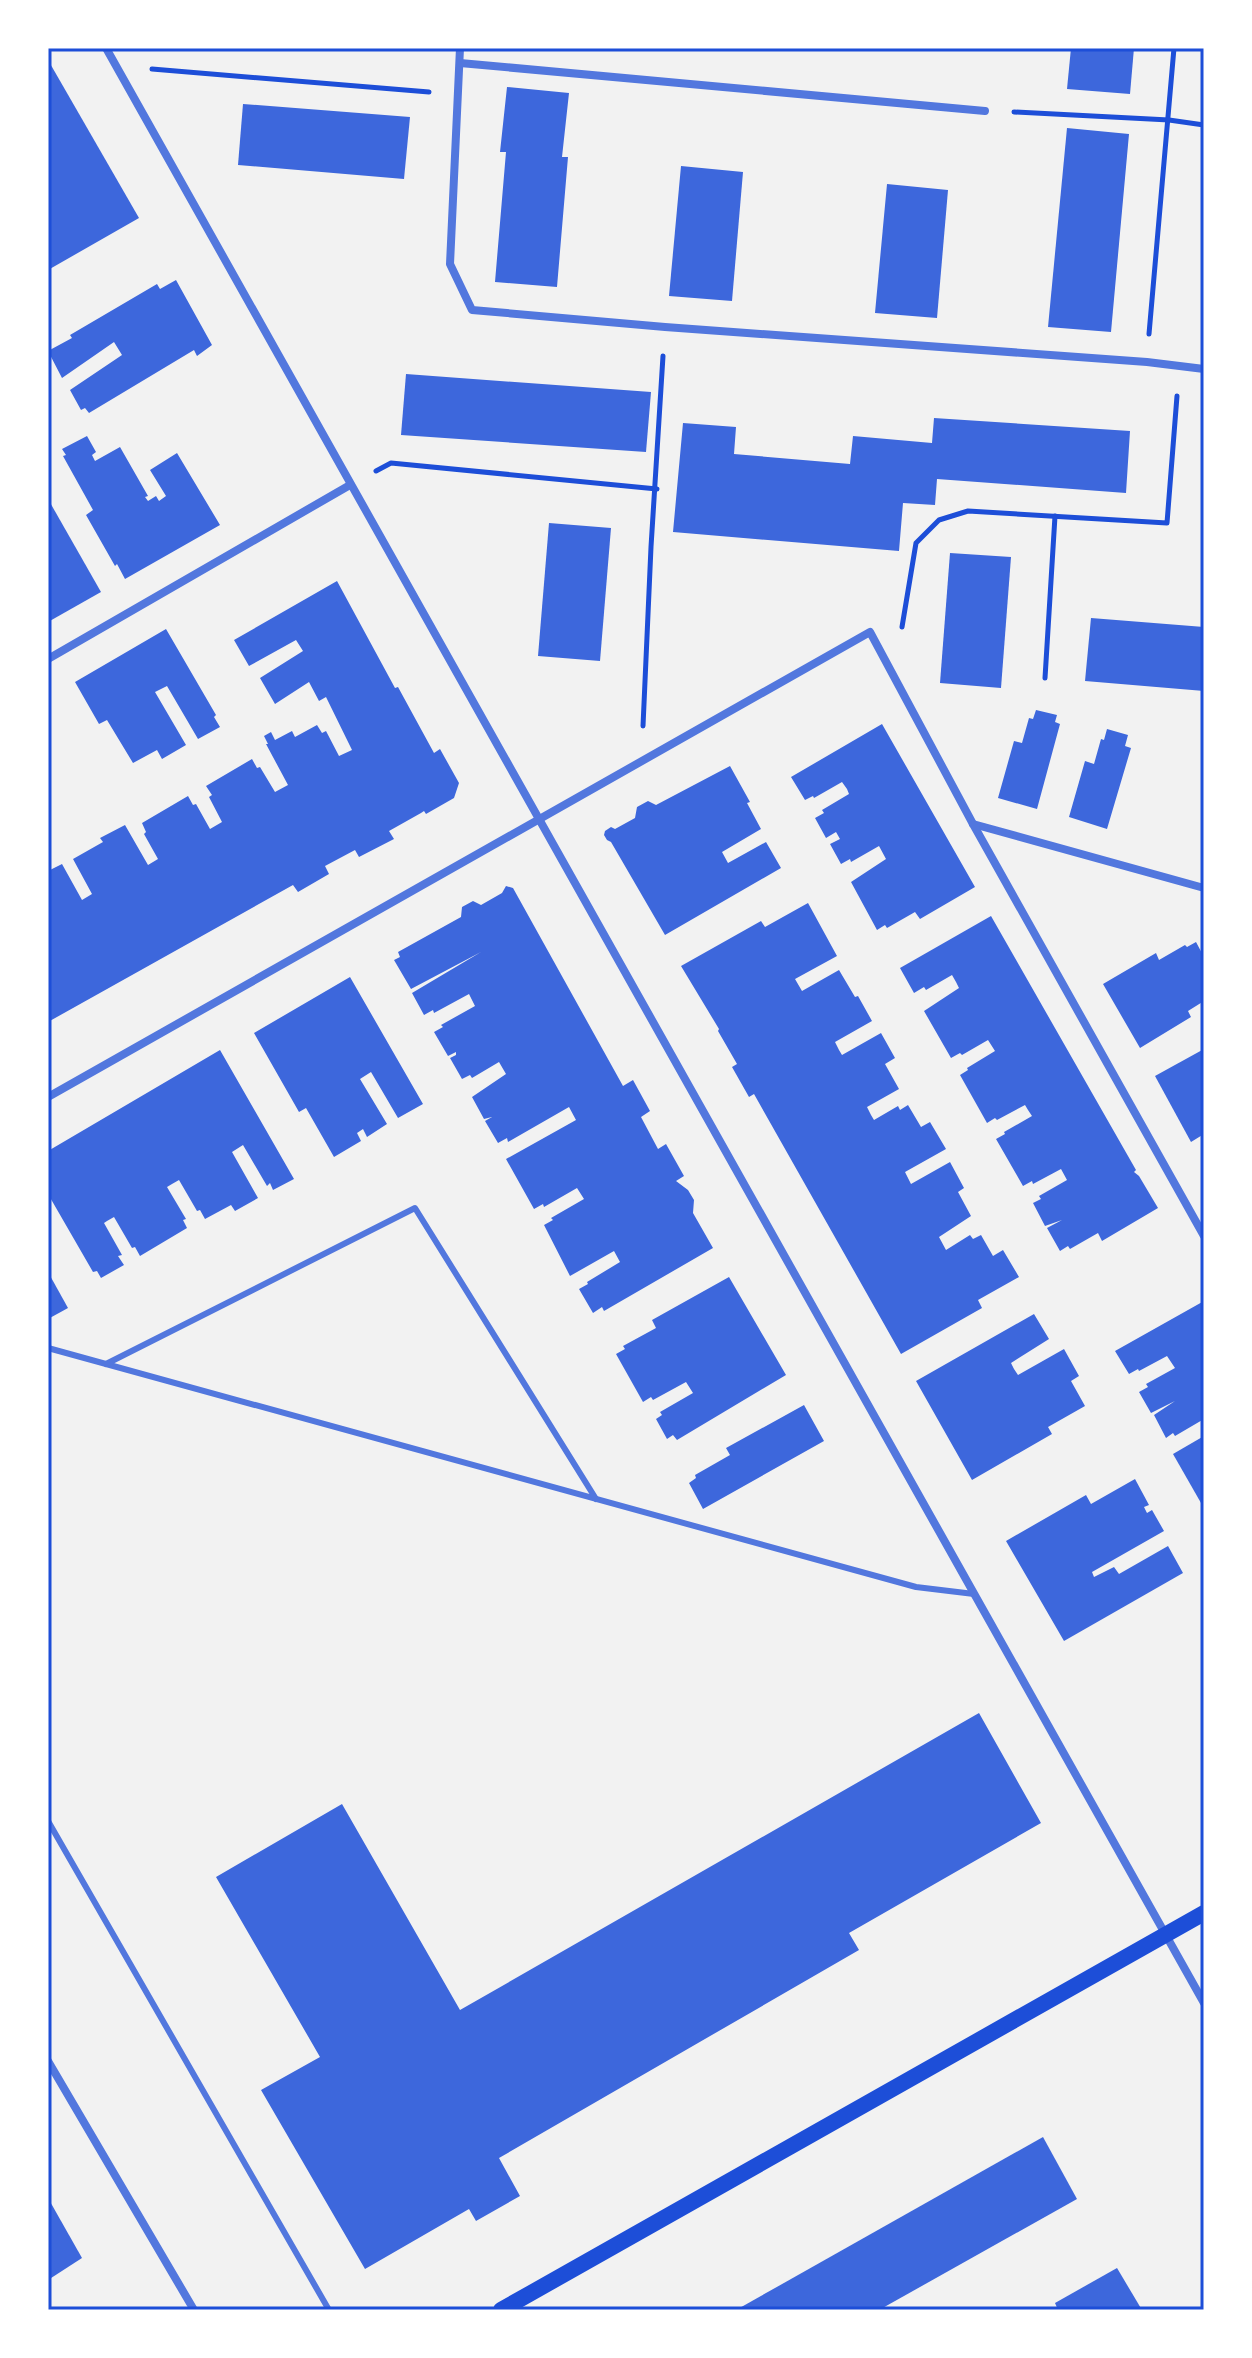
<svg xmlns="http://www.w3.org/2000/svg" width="1252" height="2358" viewBox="0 0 1252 2358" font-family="'Work Sans',sans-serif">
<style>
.building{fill:#3d67dc}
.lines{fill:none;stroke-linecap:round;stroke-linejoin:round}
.path{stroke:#1d4ed8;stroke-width:5}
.service{stroke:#5277de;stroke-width:6}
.minor{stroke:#5277de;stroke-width:8}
.secondary{stroke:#1d4ed8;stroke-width:16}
.neatline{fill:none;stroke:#1d4ed8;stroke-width:3}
</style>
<rect width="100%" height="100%" fill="#f2f2f2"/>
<g class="building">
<path d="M1071,48H1134L1130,94L1067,89Z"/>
<path d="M48,60L139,218L48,270Z"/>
<path d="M507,87L569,93L562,157H568L557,287L495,282L506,152H500Z"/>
<path d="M243,104L410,117L404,179L238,165Z"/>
<path d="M1067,128L1129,134L1111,332L1048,327Z"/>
<path d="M681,166L743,172L732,301L669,296Z"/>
<path d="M887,184L948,190L937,318L875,313Z"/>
<path d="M176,280L212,345L197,356L194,350L89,413L85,408L81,410L70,390L122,355L114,342L62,378L48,351L72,338L70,335L157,284L160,289Z"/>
<path d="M406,374L651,392L646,452L401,435Z"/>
<path d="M934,418L1130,431L1126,493L937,479L935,505L903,503L899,551L673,532L683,423L736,427L734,454L850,464L853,436L932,443Z"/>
<path d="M87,436L96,452L92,455L95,461L120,447L148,496L145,497L148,501L156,496L159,501L166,496L150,470L177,453L220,525L125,579L117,564L115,566L86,515L93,510L63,456L66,455L62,449Z"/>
<path d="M48,499L101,592L48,622Z"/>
<path d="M549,523L611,528L600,661L538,656Z"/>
<path d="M950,553L1011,557L1001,688L940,683Z"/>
<path d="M337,581L395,688L398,687L434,753L440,749L459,783L454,798L426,814L424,811L421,813L389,831L394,839L359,857L355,850L325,866L329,874L298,892L293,885L48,1022V871L62,864L82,900L92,894L73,859L103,842L100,838L125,825L148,865L158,859L144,834L146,832L142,823L188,796L193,805L196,804L210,829L222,822L209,797L212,795L206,786L252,759L257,768L260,767L275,792L288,785L266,744H268L264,736L271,732L275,740L292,731L295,737L317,725L322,733L326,731L339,756L352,750L326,697L319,701L309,682L275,704L260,678L303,651L296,640L249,666L234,640Z"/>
<path d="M1091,618L1204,627V691L1085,681Z"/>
<path d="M166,629L216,715L214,717L220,727L198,739L167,686L155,692L186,745L162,759L157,750L133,763L107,720L99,724L75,682Z"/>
<path d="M1036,710L1057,715L1055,722L1060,724L1037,809L998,798L1014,741L1022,743L1029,718L1033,719Z"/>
<path d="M882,724L975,887L920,919L915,912L887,928L885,925L877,930L851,882L886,859L879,846L851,862L850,859L841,864L830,844L840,839L836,832L826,838L815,818L824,813L822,810L849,794L847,789L842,782L814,798L813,796L805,800L791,777Z"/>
<path d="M1107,729L1128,735L1125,746L1131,748L1107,829L1069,817L1085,761L1094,764L1101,739L1104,740Z"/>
<path d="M730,766L750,802L747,803L761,829L722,852L728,863L766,842L781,868L665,935L611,842L607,840L604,835L605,831L611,827L615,829L635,818L637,807L648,801L656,805Z"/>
<path d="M506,886L513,888L623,1086L633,1080L650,1111L641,1117L658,1149L666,1144L684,1176L676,1181L688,1190L694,1200L693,1213L713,1248L604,1311L602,1307L593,1313L579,1289L588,1284L587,1282L620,1262L614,1251L570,1276L544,1225L553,1220L551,1218L584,1199L577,1188L544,1207L543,1204L534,1209L506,1159L576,1120L569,1107L508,1142L507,1138L498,1143L485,1121L492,1117L484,1119L472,1097L506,1074L499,1062L472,1078L470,1075L462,1079L450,1058L456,1055V1052L448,1056L434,1032L443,1027L441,1025L475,1006L469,994L434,1013L433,1010L424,1015L412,993L481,952L411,989L394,960L400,957L398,952L461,917L462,907L473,901L481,905L502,893Z"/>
<path d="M808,903L837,956L795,979L802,991L839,970L855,997L858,996L872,1021L835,1042L839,1050L842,1055L881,1033L895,1058L885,1064L899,1089L867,1107L871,1115L874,1120L898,1106L900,1110L908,1105L921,1127L930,1122L946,1149L905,1172L911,1184L950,1162L964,1188L958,1192L971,1216L939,1237L946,1250L970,1235L973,1239L981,1235L993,1256L1003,1250L1019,1277L978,1300L982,1308L901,1354L754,1094L749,1097L732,1067L737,1064L718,1031L719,1029L681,966L761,921L765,927Z"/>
<path d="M991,916L1136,1170L1134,1172L1139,1176L1158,1208L1102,1241L1098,1233L1070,1249L1068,1246L1060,1251L1047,1228L1062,1220L1045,1226L1033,1203L1041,1199L1039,1196L1067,1180L1061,1169L1033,1184L1032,1181L1023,1186L996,1139L1005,1134L1004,1132L1032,1116L1028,1110L1025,1105L997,1120L995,1118L987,1123L960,1075L968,1070L967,1068L995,1051L988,1040L962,1055L960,1053L951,1058L924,1011L959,988L956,982L952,975L926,990L924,987L914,993L900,968Z"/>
<path d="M1196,942L1204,957V1001L1188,1011L1191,1017L1140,1048L1103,984L1156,953L1159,960L1185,945L1187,947Z"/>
<path d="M350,977L423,1104L398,1118L371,1072L360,1079L387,1124L367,1137L363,1129L357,1133L361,1141L334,1157L306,1108L299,1112L254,1033Z"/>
<path d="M1204,1049V1134L1191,1142L1155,1076Z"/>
<path d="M220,1050L294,1179L273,1190L270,1183L267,1186L243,1145L232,1152L258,1198L235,1211L231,1205L205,1219L200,1210L197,1211L179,1180L172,1184L167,1187L186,1219L183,1220L187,1228L140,1256L135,1247L132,1248L114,1217L107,1221L104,1223L122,1255L118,1256L124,1265L101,1278L97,1271L93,1272L48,1194V1151Z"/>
<path d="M48,1272L68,1308L48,1319Z"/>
<path d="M729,1277L786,1375L677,1440L673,1435L667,1439L656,1419L662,1415L660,1412L693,1393L686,1382L653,1400L651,1397L643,1402L616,1354L625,1349L623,1346L656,1328L652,1320Z"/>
<path d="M1204,1301V1419L1175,1436L1173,1433L1166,1438L1154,1415L1175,1401L1151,1413L1139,1392L1148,1387L1146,1384L1175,1368L1167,1356L1139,1371L1138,1369L1129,1374L1115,1351Z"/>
<path d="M1034,1314L1049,1339L1011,1363L1014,1369L1018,1375L1064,1349L1079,1376L1071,1381L1085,1406L1048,1427L1052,1434L972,1480L916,1381Z"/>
<path d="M804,1405L824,1441L703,1509L689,1483L696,1478L695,1475L730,1455L726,1448Z"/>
<path d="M1204,1436V1501L1201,1503L1173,1454Z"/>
<path d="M1135,1479L1149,1505L1144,1507L1147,1513L1152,1510L1164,1531L1092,1572L1094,1577L1114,1567L1119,1574L1168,1546L1183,1573L1064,1641L1006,1541L1086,1495L1091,1504Z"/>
<path d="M979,1713L1041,1823L849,1933L859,1950L499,2158L520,2196L476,2221L469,2209L365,2269L261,2090L320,2057L216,1877L342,1804L460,2010Z"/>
<path d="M1043,2137L1077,2199L879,2310H736Z"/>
<path d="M48,2198L82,2258L48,2280Z"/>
<path d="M1117,2268L1142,2310H1058L1055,2303Z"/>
</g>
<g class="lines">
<g class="path">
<path d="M152,69L429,92"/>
<path d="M1014,112L1169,120L1204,125"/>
<path d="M1149,334L1174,48"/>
<path d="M376,471L391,463L657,489"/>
<path d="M902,627L916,543L939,520L968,511L1167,523L1177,396"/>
<path d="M1045,678L1055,516"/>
<path d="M643,726L651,547L663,356"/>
</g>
<g class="service">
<path d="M48,1348L916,1587L974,1594"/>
<path d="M106,1364L415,1208L596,1499"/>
<path d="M48,1821L329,2310"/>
</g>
<g class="minor">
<path d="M106,48L1204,2003"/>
<path d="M460,48L450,264L472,310L665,327L1147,362L1204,369"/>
<path d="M460,63L985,111"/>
<path d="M48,659L350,485"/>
<path d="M973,824L1204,888"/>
<path d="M48,1097L870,632L973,824L1204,1236"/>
<path d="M48,2061L194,2310"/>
</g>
<path class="secondary" d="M501,2310L1204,1913"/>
</g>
<rect width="1252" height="2358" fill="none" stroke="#ffffff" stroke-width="100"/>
<rect x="50" y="50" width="1152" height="2258" class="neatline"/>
</svg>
